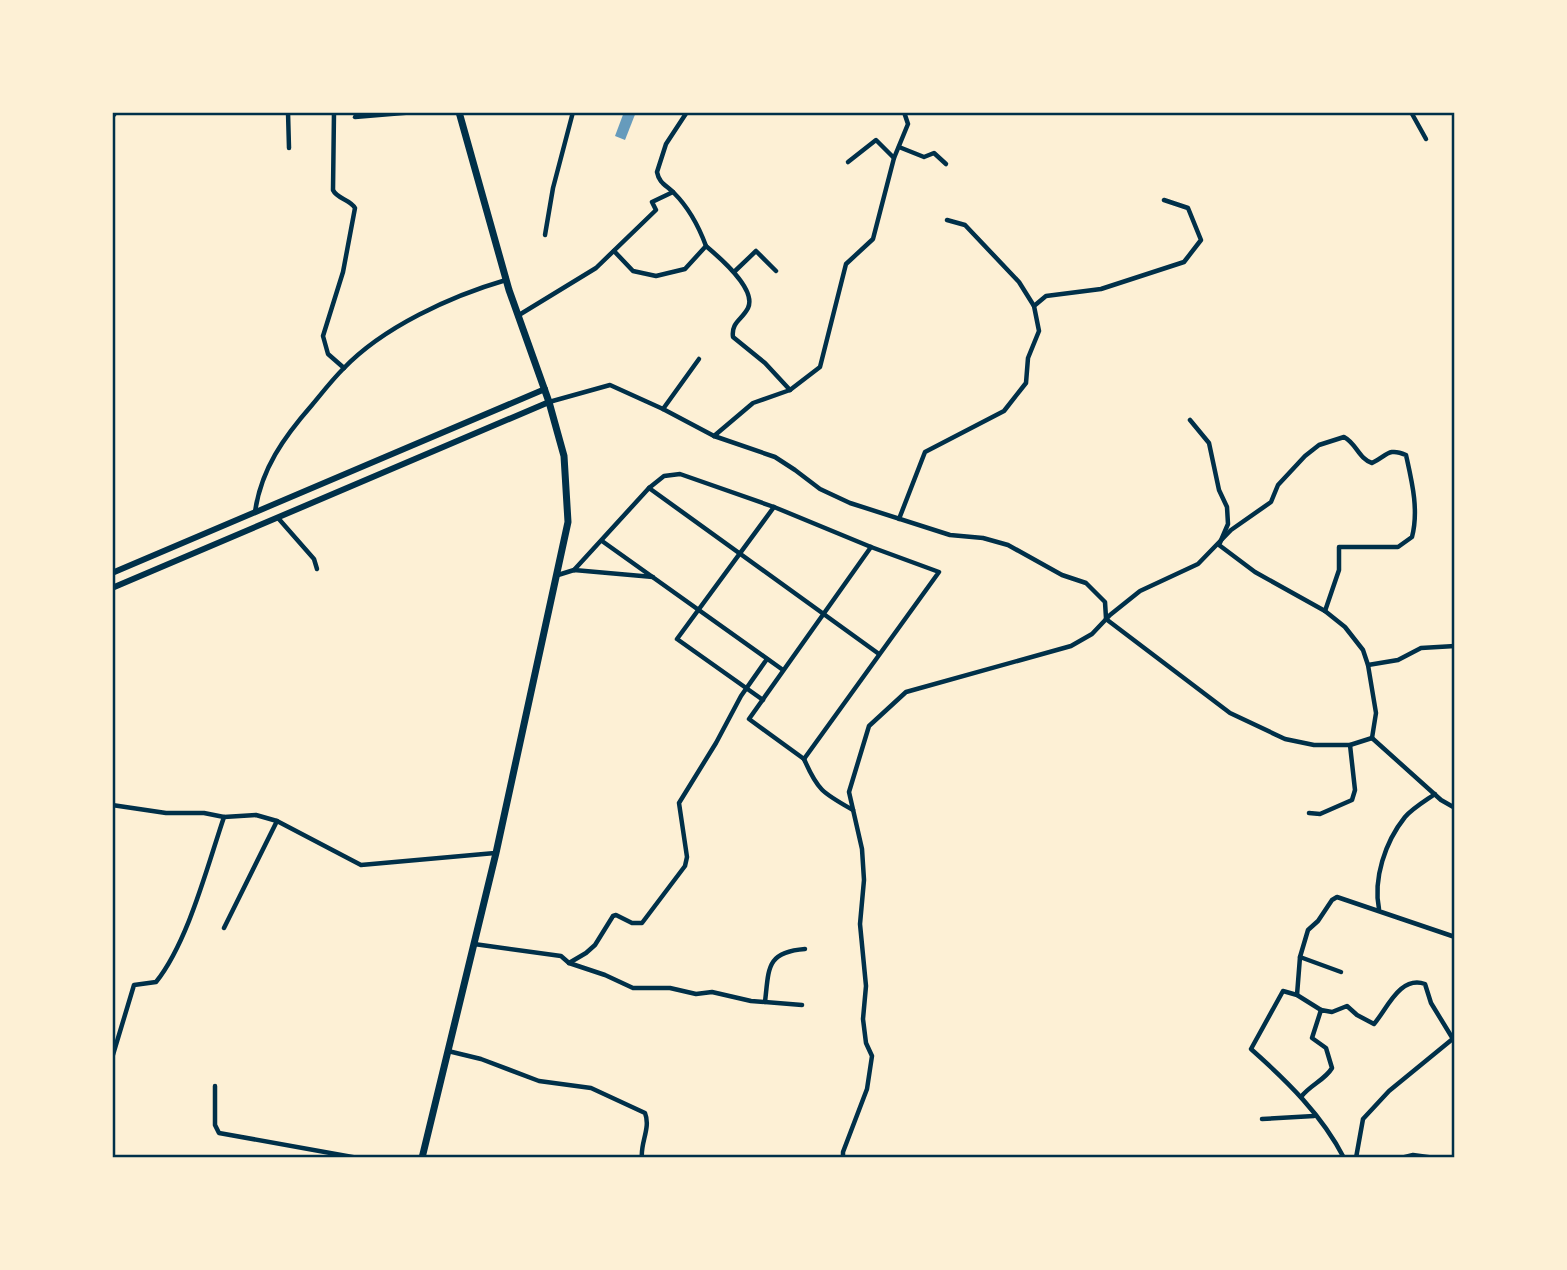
<svg xmlns="http://www.w3.org/2000/svg" width="1567" height="1270" viewBox="0 0 1567 1270" font-family="Lora,serif">
<style>
.water{fill:#669bbc}
.lines{fill:none;stroke-linecap:round;stroke-linejoin:round}
.minor{stroke:#003049;stroke-width:4.5}
.primary{stroke:#003049;stroke-width:6}
.trunk{stroke:#003049;stroke-width:7}
.neatline{fill:none;stroke:#003049;stroke-width:2.5}
</style>
<rect width="100%" height="100%" fill="#fdf0d5"/>
<path class="water" d="M624,112H636L625,140L615,136Z"/>
<g class="lines">
<g class="minor">
<path d="M288,112L289,148"/>
<path d="M334,112L333,190C337,199 350,199 355,208L343,272L323,336L328,354L344,368"/>
<path d="M687,112L666,144L657,172C659,183 666,185 674,193C688,207 699,227 706,246"/>
<path d="M1411,112L1426,139"/>
<path d="M112,117L116,112"/>
<path d="M355,117L415,112"/>
<path d="M899,147L924,157L934,153L946,164"/>
<path d="M848,162L876,140L894,158"/>
<path d="M947,220L965,225L1019,282L1034,306"/>
<path d="M545,235L553,188L573,112"/>
<path d="M614,251L633,271L656,276L685,269L706,246C719,257 757,289 748,308C742,320 731,322 733,337L765,363L790,390"/>
<path d="M734,272L756,251L776,271"/>
<path d="M519,315L596,268L656,210L652,202L673,192"/>
<path d="M549,402L610,385L663,409L714,436L775,457L795,470L820,489L850,503L950,535L983,538L1008,545L1062,575L1086,583L1105,602L1106,618"/>
<path d="M663,409L699,359"/>
<path d="M1190,420L1209,443L1219,490L1227,507L1228,524L1219,545L1255,572L1325,611L1345,627L1363,650L1368,665L1376,713L1372,738"/>
<path d="M714,436L753,403L790,390L820,367L846,264L873,239L894,158L908,124L904,112"/>
<path d="M649,488L879,654"/>
<path d="M255,512C261,469 284,437 312,405C322,393 332,380 343,369C383,327 451,296 506,280"/>
<path d="M278,518L314,559L317,569"/>
<path d="M899,519L925,452L1004,411L1026,383L1028,358L1039,331L1034,306L1046,296L1101,289L1184,262L1201,240L1188,208L1164,200"/>
<path d="M602,541L783,670"/>
<path d="M574,570L649,488L664,476L680,474L774,507L871,547L939,572L804,759"/>
<path d="M558,575L574,570L653,577"/>
<path d="M1106,619L1230,713L1285,739L1314,745H1350L1372,738"/>
<path d="M1368,665L1398,660L1421,648L1455,646"/>
<path d="M763,700L677,639L774,507"/>
<path d="M1372,738L1441,800L1455,808"/>
<path d="M804,759L749,719L871,547"/>
<path d="M804,759C818,791 823,793 853,810"/>
<path d="M112,805L166,813H204L224,817L256,815L277,821L361,865L495,853"/>
<path d="M1309,813L1320,814L1352,800L1355,790L1350,745"/>
<path d="M1379,909C1373,879 1385,842 1405,817C1413,808 1425,801 1435,794"/>
<path d="M224,928L277,821"/>
<path d="M474,944L561,956L569,963L605,975L633,988H670L696,994L712,992L751,1001L802,1005"/>
<path d="M1300,957L1341,972"/>
<path d="M569,963L586,953L595,945L613,916L616,915L632,923H642L685,866L687,857L679,803L716,743L741,696L767,659"/>
<path d="M1297,995L1300,957L1308,930L1318,921L1332,900L1337,897L1455,937"/>
<path d="M765,1002C769,968 766,952 805,949"/>
<path d="M1321,1010L1297,995L1283,991L1251,1049C1287,1081 1322,1115 1344,1158"/>
<path d="M448,1051L481,1059L539,1081L591,1088L645,1113C651,1128 640,1143 642,1158"/>
<path d="M112,1058L134,985L156,982C188,942 207,867 224,817"/>
<path d="M215,1086V1125L219,1133L358,1158"/>
<path d="M1301,1097C1310,1085 1325,1080 1332,1068L1326,1048L1312,1038L1321,1010L1332,1012L1347,1006L1357,1015L1374,1024C1387,1009 1400,975 1425,984L1431,1003L1453,1039"/>
<path d="M1262,1119L1314,1116"/>
<path d="M843,1158V1152L867,1089L872,1056L866,1043L863,1019L866,986L860,924L864,880L862,849L849,792L869,726L906,692L1071,646L1092,634L1110,615L1140,591L1198,564L1231,530L1271,502L1278,485L1305,456L1319,445L1344,437C1356,443 1359,459 1372,463C1387,456 1388,447 1406,455C1412,482 1419,510 1412,537L1398,547H1339V570L1325,611"/>
<path d="M1356,1158L1363,1119L1389,1091L1455,1037"/>
<path d="M1401,1158L1413,1155L1435,1158"/>
</g>
<g class="primary">
<path d="M112,573L545,389"/>
<path d="M112,588L549,402"/>
</g>
<path class="trunk" d="M422,1158L496,853L568,522L564,456L549,402L509,290L459,112"/>
</g>
<rect width="1567" height="1270" fill="none" stroke="#fdf0d5" stroke-width="228"/>
<rect x="114" y="114" width="1339" height="1042" class="neatline"/>
</svg>
